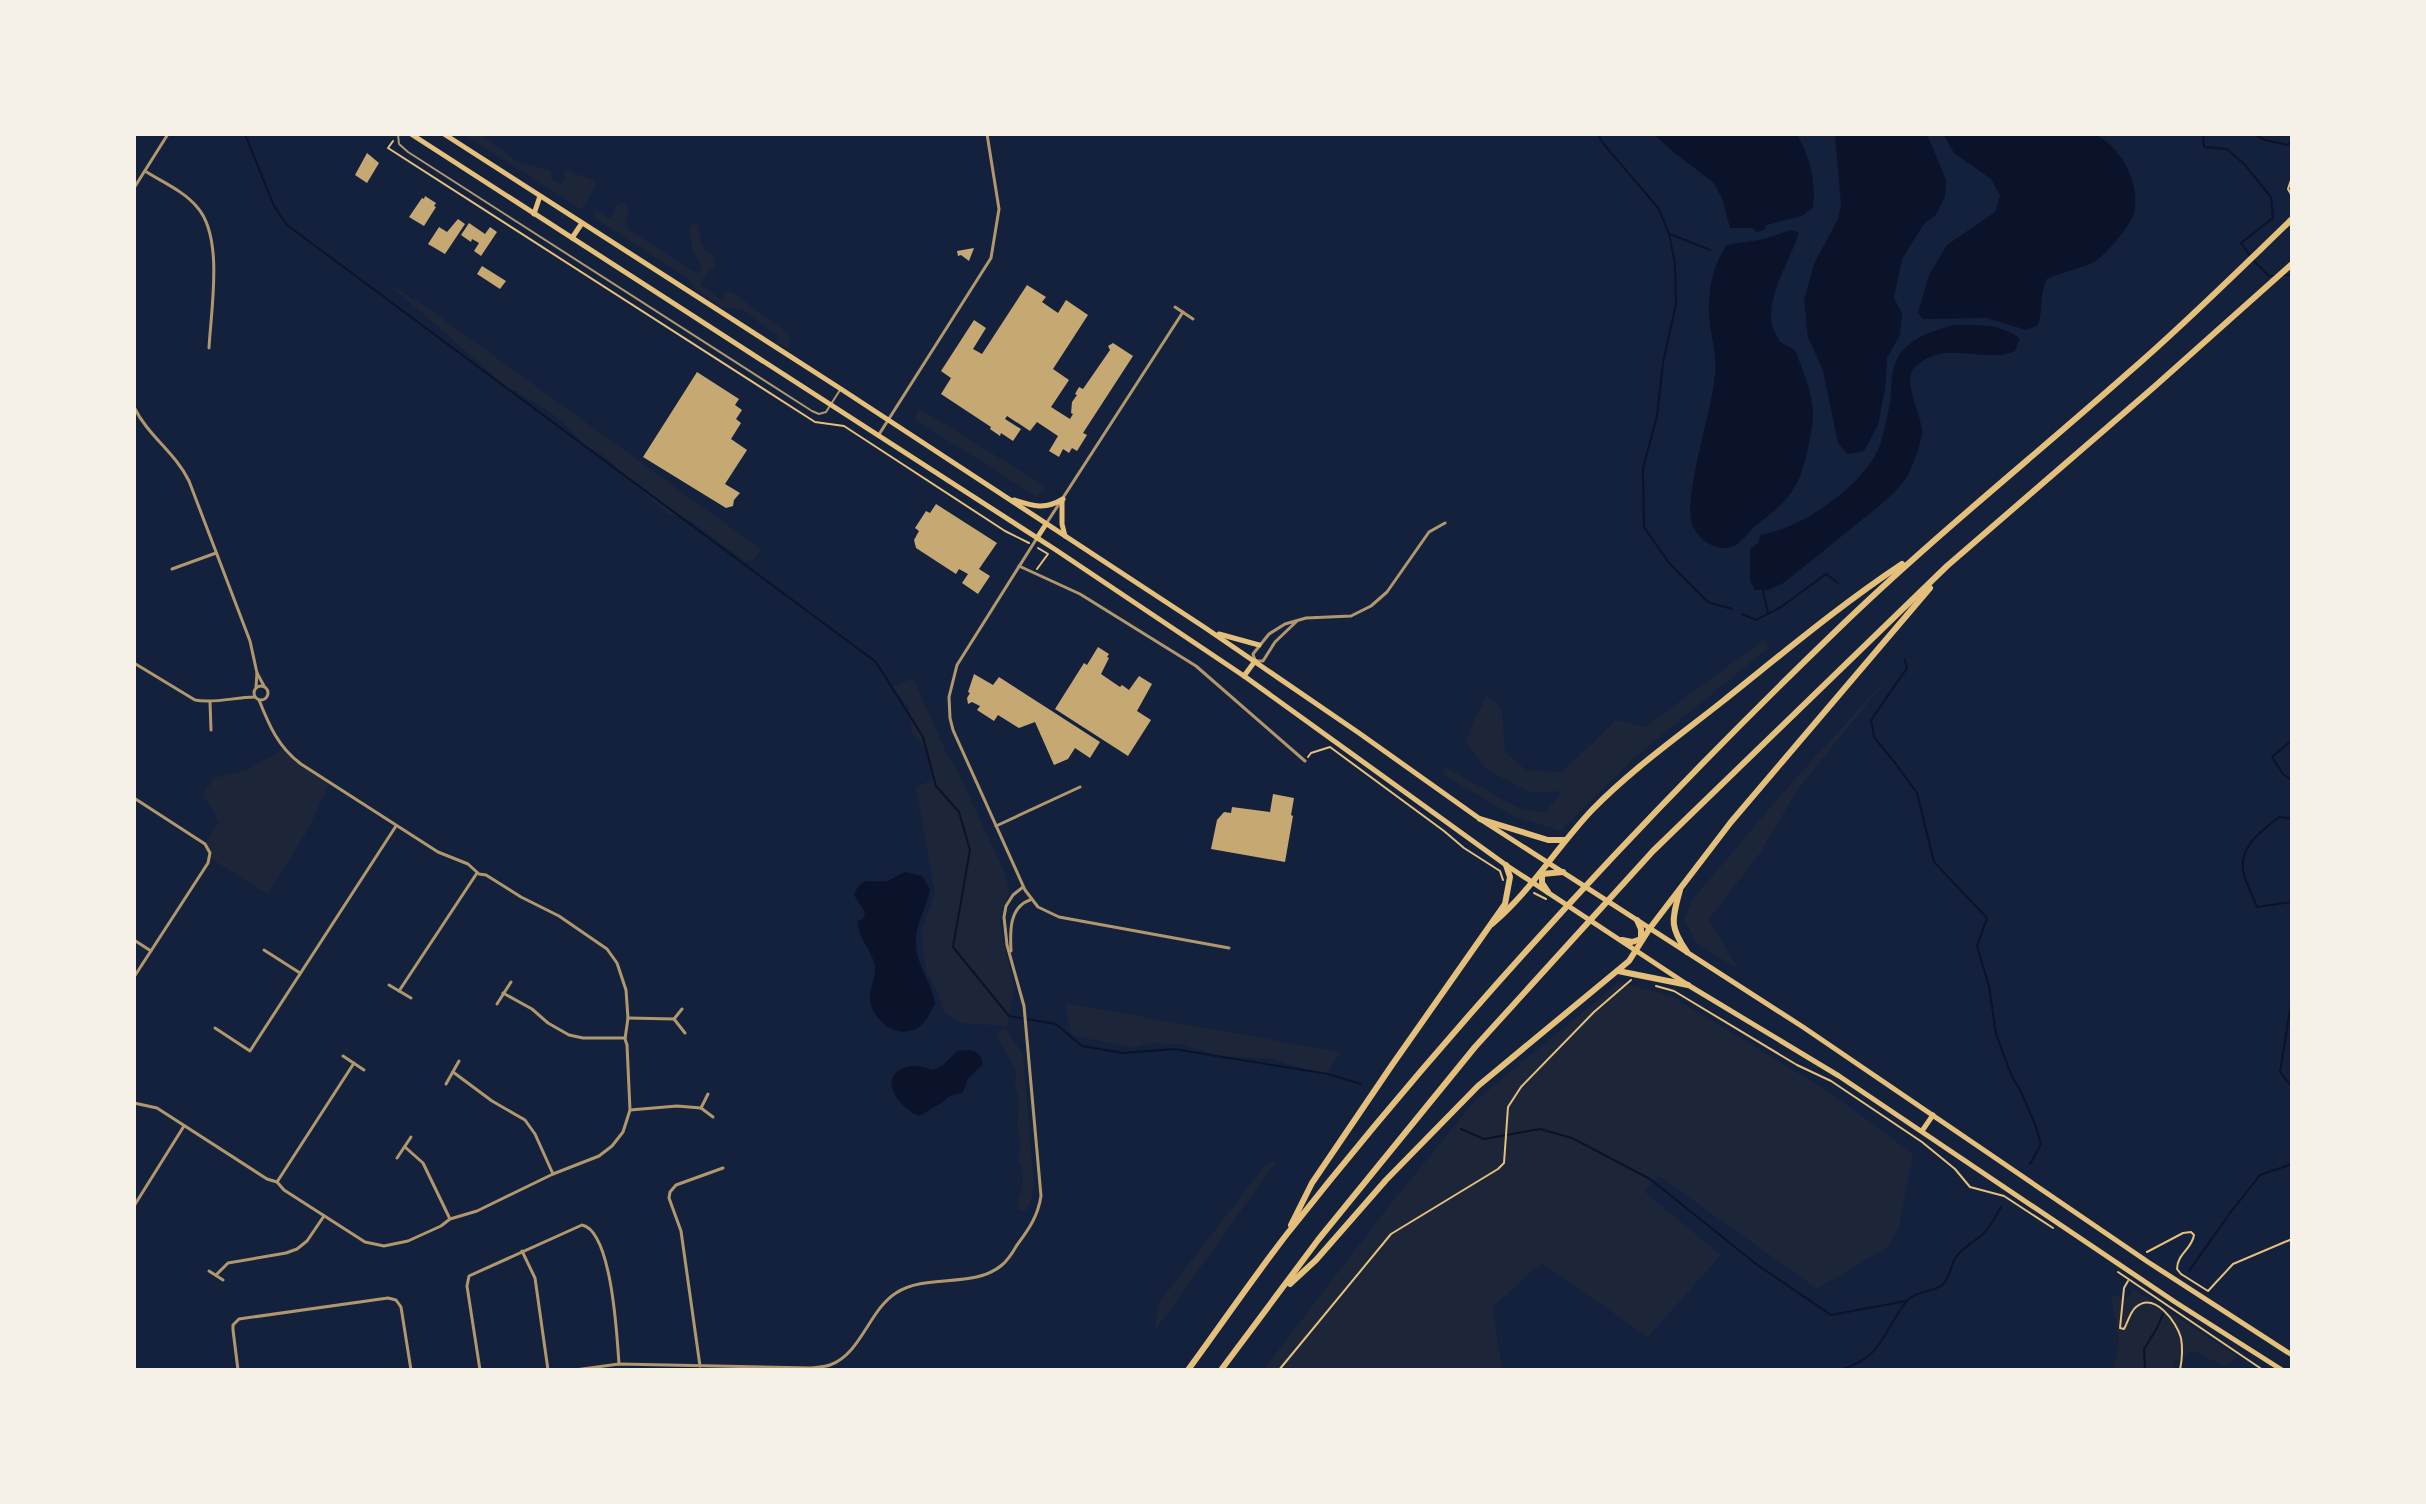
<svg xmlns="http://www.w3.org/2000/svg" width="2426" height="1504" viewBox="0 0 2426 1504" font-family="'Asap Condensed',sans-serif">
<style>
.green{fill:#1d2539}
.water{fill:#0b132b}
.lines{fill:none;stroke-linecap:round;stroke-linejoin:round}
.stream{stroke:#0b132b;stroke-width:2}
.building{fill:#c6a872}
.path{stroke:#e5c07b;stroke-width:2}
.service{stroke:#b1986c;stroke-width:2}
.minor{stroke:#b1986c;stroke-width:3}
.trunk{stroke:#e5c07b;stroke-width:5}
.motorway{stroke:#e5c07b;stroke-width:6}
</style>
<rect width="100%" height="100%" fill="#14213d"/>
<g class="green">
<path d="M464,134H482L516,161L551,171L552,179L561,184L565,180L564,170L594,180L595,187L581,210Z"/>
<path d="M621,203H624C629,208 629,214 626,220L629,230L698,274L701,269L699,260L693,252L689,228L692,224L698,225C700,231 700,240 703,246C709,258 718,250 714,269L707,272L701,285L722,300L725,293L732,292L786,332L789,336V349L777,342V335L742,310L722,307L693,287L690,280L593,217L597,210L608,218H611L616,205Z"/>
<path d="M389,284L432,311L762,550L751,561H745L692,522L667,513L600,453L584,445L560,419L516,391L502,386L493,375Z"/>
<path d="M919,408L1046,487L1037,497L914,419Z"/>
<path d="M1765,639L1768,648L1640,753L1560,831L1513,816L1442,774L1445,767L1520,809L1544,813L1563,791L1532,793L1487,770L1466,741L1475,717L1487,696L1502,709L1505,752L1526,770L1562,772L1616,720L1645,727Z"/>
<path d="M1897,667L1798,789L1760,853L1709,919L1739,970L1697,943L1684,920L1692,900L1787,788Z"/>
<path d="M913,678L950,761L952,760L1006,875L1009,892L1000,915V925L1014,990L1007,1026L962,1023L944,1013L938,993L928,975L923,954L921,932L935,893L916,788L933,779L929,753L912,733L909,707L892,687Z"/>
<path d="M283,749L330,783L306,833L267,894L210,858L205,844L219,822L203,795L214,778L247,770Z"/>
<path d="M1619,982L1671,996L1828,1091L1913,1154L1899,1226L1889,1246L1817,1289L1659,1176L1645,1192L1721,1255L1648,1337L1541,1263L1493,1307L1502,1370H1263L1392,1202L1474,1102Z"/>
<path d="M1065,1003L1341,1052L1325,1076L1273,1059L1218,1056L1181,1044L1149,1043L1132,1048L1071,1035Z"/>
<path d="M1005,1028L1023,1054L1034,1186L1031,1200L1026,1210L1020,1211L1017,1202L1023,1185L1022,1169L1018,1158L1021,1142L1017,1130L1019,1099L1015,1085L1016,1071L996,1034Z"/>
<path d="M1276,1162L1159,1325L1155,1329L1158,1304L1266,1164Z"/>
<path d="M2133,1289L2237,1356L2226,1367L2192,1350L2174,1362L2173,1370H2114L2119,1341L2111,1296L2129,1297Z"/>
</g>
<g class="water">
<path d="M1654,134H1797C1810,158 1816,180 1813,208L1802,216L1766,225L1764,230L1757,232L1752,228H1730L1723,201L1714,183L1672,151Z"/>
<path d="M1835,134H1927L1946,180L1945,197L1936,215L1924,224L1902,259L1894,298L1902,313L1900,335L1887,358L1885,389L1878,425L1864,451L1847,454L1838,443L1823,371L1808,337L1804,300L1814,264L1838,219L1841,205Z"/>
<path d="M1943,134H2094C2121,146 2141,184 2134,213C2130,226 2106,255 2094,262C2080,269 2062,272 2047,279C2039,296 2044,307 2038,325L2026,330L1987,318L1923,319L1918,313L1929,275L1947,245L1995,212L2000,196L1991,179L1954,153Z"/>
<path d="M1791,230L1799,233C1790,261 1767,293 1772,324C1773,330 1778,337 1780,342L1795,350C1802,369 1813,393 1813,414C1813,431 1804,471 1796,485C1785,504 1770,514 1753,528C1748,533 1742,541 1736,545C1719,554 1698,541 1692,524C1683,496 1712,411 1715,375C1717,354 1710,334 1709,314C1708,291 1713,263 1727,245L1764,239Z"/>
<path d="M1954,325C1976,325 2002,323 2020,339L2015,351C1985,365 1946,338 1916,366C1901,380 1920,410 1922,430C1922,439 1918,450 1915,459C1912,466 1909,475 1904,481C1892,497 1874,510 1859,522C1833,543 1808,564 1782,584L1768,590H1755L1750,581V549L1759,542L1760,535C1802,529 1872,481 1882,438C1885,427 1888,414 1890,402C1892,388 1890,372 1897,359C1908,338 1932,331 1954,325Z"/>
<path d="M905,872L922,876L930,889C928,905 917,921 916,938C914,964 932,980 935,1004C930,1013 925,1025 916,1029C897,1038 876,1023 871,1005C866,990 879,977 874,962C869,948 858,936 857,921L863,919L865,912L854,895C862,874 870,884 887,881C893,879 899,874 905,872Z"/>
<path d="M968,1050C977,1051 981,1054 983,1064L968,1079L963,1092L948,1097L943,1102L919,1116C896,1107 874,1071 913,1066C920,1065 926,1068 933,1070L943,1065L957,1051Z"/>
</g>
<g class="lines">
<g class="stream">
<path d="M245,134L274,206L287,225L876,662L923,737L936,786L959,812L970,850L953,947L1009,1016L1056,1024L1082,1046L1123,1053L1174,1049L1328,1074L1361,1084"/>
<path d="M1598,134L1602,142L1659,209L1669,234L1675,263L1676,304L1663,363L1657,416L1643,468L1644,527L1669,563L1708,602L1732,609"/>
<path d="M2203,134L2204,147L2227,149L2244,164L2271,197L2273,218L2241,243L2253,260L2269,276H2275"/>
<path d="M2254,134L2265,140L2288,145L2292,140"/>
<path d="M1670,234L1710,250"/>
<path d="M2281,275H2292"/>
<path d="M1763,591L1768,613"/>
<path d="M1742,614L1756,620L1781,607L1826,574L1838,583"/>
<path d="M1905,660L1907,668L1871,720L1874,737L1896,764L1917,793L1934,862L1987,918L1977,946L1989,986L1996,1034L2012,1077L2020,1090L2035,1124L2041,1144L2030,1164"/>
<path d="M2292,740L2272,757L2283,774L2292,780"/>
<path d="M2292,819L2279,817C2263,830 2240,845 2243,869C2244,881 2253,895 2257,907L2292,902"/>
<path d="M2292,998L2280,1072L2292,1087"/>
<path d="M1461,1129L1484,1139L1540,1129L1572,1138L1650,1179L1756,1264L1831,1315L1906,1301"/>
<path d="M2189,1271L2230,1213L2260,1175L2292,1164"/>
<path d="M1840,1370C1884,1357 1882,1332 1906,1302C1917,1289 1932,1294 1943,1284C1951,1277 1950,1265 1956,1257C1964,1246 1975,1242 1984,1233C1991,1226 1996,1215 2001,1207"/>
<path d="M2145,1370L2144,1349L2157,1328L2163,1314"/>
</g>
</g>
<g class="building">
<path d="M367,153L379,163L367,183L355,175Z"/>
<path d="M425,196L436,203L434,206L436,207L424,226L409,217L422,198L424,199Z"/>
<path d="M458,219L465,224L445,254L428,244L439,227L447,232Z"/>
<path d="M469,223L485,234L490,227L497,232L481,256L474,251L479,243L472,239L471,242L461,235Z"/>
<path d="M974,248L969,261L961,255L958,256L957,251Z"/>
<path d="M482,266L506,281L500,289L477,274Z"/>
<path d="M1027,285L1046,297L1042,302L1058,313L1066,300L1088,315L1053,369L1069,380L1051,407L1070,419L1073,414L1071,413L1072,402L1077,395L1075,394L1079,387L1083,389L1110,350L1108,346L1113,343L1133,356L1083,433L1087,435L1077,451L1072,448L1069,453L1063,449L1059,457L1049,451L1058,436L1037,422L1030,431L1007,416L1005,419L1021,429L1013,441L1001,433L1000,436L990,429L991,427L941,394L951,378L941,371L974,320L986,328L973,349L982,354Z"/>
<path d="M697,372L739,399L735,405L742,410L736,419L741,423L731,439L747,450L725,484L740,493L734,500L733,506L726,508L643,457Z"/>
<path d="M936,504L997,543L979,569L990,576L978,594L962,583L968,574L959,569L956,574L916,548L914,540L919,531L915,528L926,511L930,513Z"/>
<path d="M1098,647L1109,654L1107,657L1109,658L1101,674L1120,687L1122,685L1129,690L1139,676L1152,684L1137,711L1151,720L1128,756L1055,709L1084,663L1087,665Z"/>
<path d="M974,674L993,685L999,677L1100,742L1090,758L1075,748L1068,759L1054,765L1035,722L1019,728L998,715L994,721L977,710L980,706L972,702L968,704L967,698L970,693L968,692Z"/>
<path d="M1273,794L1294,798L1291,815L1293,816L1285,862L1211,849L1217,820L1224,812L1231,813L1232,807L1270,812Z"/>
</g>
<g class="lines">
<g class="path">
<path d="M393,141L388,148L815,422L844,426L1005,531L1029,543"/>
<path d="M2292,177L2288,189L2292,196"/>
<path d="M1037,569L1048,554L1038,548"/>
<path d="M1308,757L1311,753L1330,747L1444,831L1464,848L1500,871L1503,880"/>
<path d="M1534,893L1546,899"/>
<path d="M1656,986L1674,991L1797,1065L1831,1081L1922,1142L1955,1169L1970,1187L2004,1196L2053,1228"/>
<path d="M2147,1252L2183,1233L2191,1232L2194,1235C2192,1249 2177,1254 2177,1269L2181,1274L2208,1291L2233,1264L2292,1239"/>
<path d="M2118,1272L2263,1370"/>
<path d="M2128,1281L2124,1288L2120,1328L2124,1329C2128,1322 2130,1312 2136,1307C2155,1291 2177,1323 2181,1338C2183,1349 2182,1360 2180,1370"/>
<path d="M1279,1370L1391,1234L1498,1169L1504,1163L1508,1107L1521,1087L1594,1012L1631,980"/>
</g>
<path class="service" d="M398,134L399,144L408,152L812,411L819,414L826,412L840,390"/>
<g class="minor">
<path d="M145,171C162,182 184,191 197,207C224,237 211,309 209,348"/>
<path d="M134,188L168,134"/>
<path d="M1175,307L1193,319"/>
<path d="M134,407C148,436 175,452 189,481L250,641L257,673L256,687"/>
<path d="M878,436L991,258L999,209L987,134"/>
<path d="M1046,524L1183,312"/>
<path d="M1037,538L957,665L949,697L950,718L953,730L1025,890L1038,907L1059,917L1229,948"/>
<path d="M1019,566L1080,594L1196,666L1305,761"/>
<path d="M172,569L216,553"/>
<path d="M1297,621L1275,642L1263,661H1255L1253,654L1269,634L1285,624L1306,618L1351,616L1371,606L1387,592L1429,532L1445,523"/>
<path d="M134,663L195,700C214,704 235,697 255,697"/>
<path d="M257,673L264,686"/>
<circle cx="261" cy="693" r="7"/>
<path d="M210,702L211,730"/>
<path d="M134,798L205,844L210,853L208,863L134,977"/>
<path d="M996,826L1080,787"/>
<path d="M134,940L151,951"/>
<path d="M264,950L300,973"/>
<path d="M1011,951C1010,932 1009,907 1030,900"/>
<path d="M389,985L411,998"/>
<path d="M399,991L477,873"/>
<path d="M503,993L532,1009L548,1023L569,1035L583,1038H625"/>
<path d="M497,1004L511,982"/>
<path d="M682,1009L674,1019L685,1033"/>
<path d="M628,1018L674,1019"/>
<path d="M215,1028L250,1051L396,826"/>
<path d="M343,1056L364,1070"/>
<path d="M453,1072L492,1101L525,1120L535,1134L553,1174"/>
<path d="M446,1084L459,1061"/>
<path d="M708,1094L701,1108L713,1117"/>
<path d="M134,1103L157,1108L267,1179L277,1182L284,1190L365,1242L384,1246L408,1241L441,1226L450,1219L477,1211L553,1174L599,1156L612,1146L623,1132L630,1110L627,1045L625,1039L628,1018L626,990L617,963L607,949L559,916L521,897L486,875L479,874L468,864L438,852L301,764C278,747 269,725 259,700"/>
<path d="M630,1110L677,1106L701,1108"/>
<path d="M405,1147L423,1163L450,1219"/>
<path d="M397,1158L411,1137"/>
<path d="M277,1182L354,1063"/>
<path d="M134,1206L184,1126"/>
<path d="M522,1251L535,1278L548,1370"/>
<path d="M209,1271L223,1280"/>
<path d="M216,1275L228,1263L286,1253L297,1249L307,1241L324,1216"/>
<path d="M700,1366L681,1231L669,1198L670,1192L676,1185L723,1168"/>
<path d="M238,1370L233,1330V1325L239,1319L388,1298L396,1300L401,1307L411,1370"/>
<path d="M480,1370L467,1286L469,1276L582,1225C612,1231 617,1337 619,1364"/>
<path d="M575,1370L619,1364L811,1368C817,1367 824,1367 830,1365C861,1354 869,1310 896,1293C927,1273 974,1289 1002,1265C1008,1260 1013,1252 1017,1245C1029,1229 1038,1216 1041,1196L1024,1006L1007,945L1004,917L1006,906L1013,895L1023,887"/>
</g>
<g class="trunk">
<path d="M411,134L1056,550L1244,676L1506,865L1688,985L1839,1076L2175,1302L2282,1370"/>
<path d="M444,134L841,389L1204,627L1359,733L1480,819L1803,1027L2148,1262L2292,1355"/>
<path d="M534,214L540,196"/>
<path d="M572,238L582,223"/>
<path d="M1014,500C1033,506 1045,510 1063,499"/>
<path d="M1062,500V524L1065,536"/>
<path d="M1037,538L1046,524"/>
<path d="M1219,634L1259,645"/>
<path d="M1244,676L1255,661"/>
<path d="M1922,1131L1933,1115"/>
</g>
<g class="motorway">
<path d="M1480,819L1548,840H1565"/>
<path d="M1542,874L1563,872"/>
<path d="M1542,874V883L1548,892"/>
<path d="M1680,890C1672,920 1669,926 1687,952"/>
<path d="M1637,920L1641,929V939"/>
<path d="M1492,924C1531,891 1557,847 1592,810C1632,769 1679,736 1723,701C1782,654 1840,605 1902,564"/>
<path d="M1622,940L1632,942L1641,939"/>
<path d="M1618,971L1688,985"/>
<path d="M1291,1225L1312,1183L1392,1065L1505,904L1510,877L1506,865"/>
<path d="M1290,1284L1316,1260L1386,1180L1478,1086L1629,961L1650,928L1731,822L1930,588"/>
<path d="M1188,1370C1221,1325 1253,1278 1287,1234C1457,1019 1642,818 1839,628C1931,539 2032,458 2128,373C2185,324 2238,271 2292,219"/>
<path d="M1221,1370L1318,1240L1475,1047L1653,851L1947,566L2154,387L2292,264"/>
</g>
</g>
<rect width="2426" height="1504" fill="none" stroke="#f6f1e7" stroke-width="272"/>
</svg>
